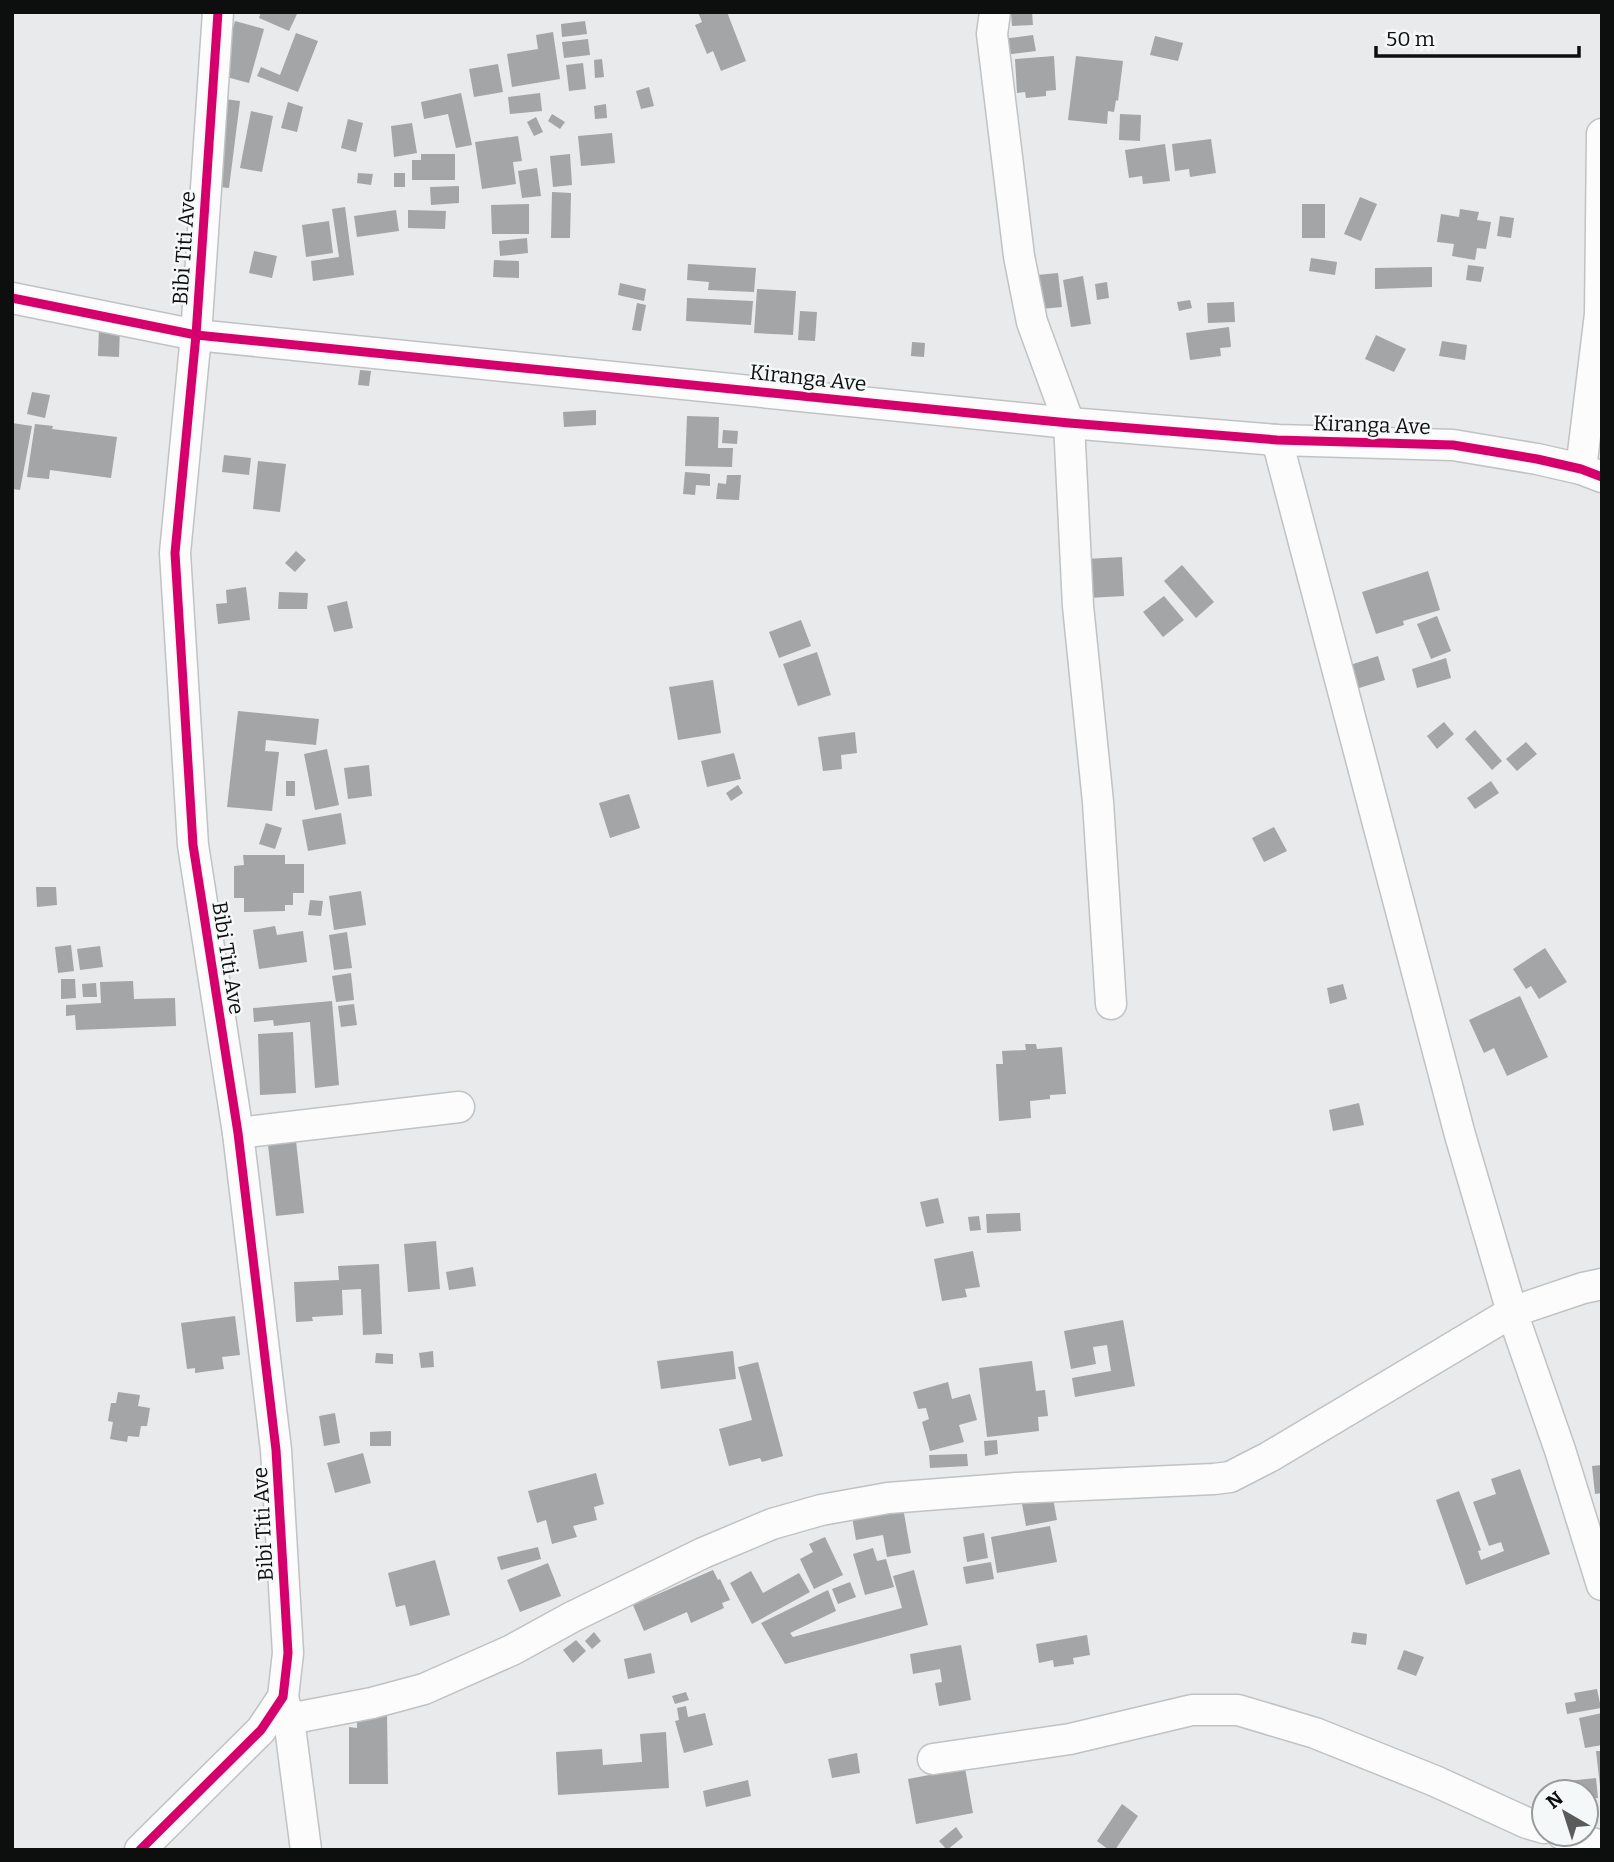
<svg xmlns="http://www.w3.org/2000/svg" width="1614" height="1862" viewBox="0 0 1614 1862" font-family="Bitter,serif">
<style>
.building{fill:#a3a5a6}
.lines{fill:none;stroke-linecap:round;stroke-linejoin:round}
.minor-casing{stroke:#c0c2c3;stroke-width:33}
.minor{stroke:#fcfcfc;stroke-width:30}
.cycleway-casing{stroke:#f4f8f9;stroke-width:13}
.cycleway{stroke:#d6006c;stroke-width:9}
.labels{text-anchor:middle;stroke-width:5;stroke-linejoin:round;paint-order:stroke}
.street-label{font-size:21px;fill:#0d0f0f;stroke:#f4f8f9}
</style>
<rect width="100%" height="100%" fill="#e8eaeb"/>
<g class="building">
<path d="M261,12H298L289,31L259,18Z"/>
<path d="M698,12H727L746,61L721,71L713,51L707,54L695,25L702,22Z"/>
<path d="M1011,12H1032L1033,25L1012,26Z"/>
<path d="M235,21L264,29L249,83L219,75Z"/>
<path d="M585,21L587,34L562,37L561,24Z"/>
<path d="M553,32L560,79L512,87L507,54L538,49L536,35Z"/>
<path d="M296,33L318,41L298,92L257,76L261,67L280,75Z"/>
<path d="M1033,35L1036,51L1004,55L1002,39Z"/>
<path d="M1155,36L1183,43L1178,61L1150,55Z"/>
<path d="M588,39L590,55L564,58L562,42Z"/>
<path d="M1054,56L1056,90L1046,91V96L1026,98L1025,92L1017,93L1015,59Z"/>
<path d="M1076,56L1123,61L1118,101L1116,100L1114,112L1108,111L1107,124L1068,120Z"/>
<path d="M602,59L604,77L595,78L594,60Z"/>
<path d="M583,63L586,89L569,91L566,65Z"/>
<path d="M498,64L503,92L474,97L469,69Z"/>
<path d="M649,87L654,106L641,109L636,91Z"/>
<path d="M461,93L472,145L456,148L448,114L424,119L421,102Z"/>
<path d="M540,93L542,111L510,114L508,97Z"/>
<path d="M217,98L240,101L229,188L207,186Z"/>
<path d="M288,102L303,107L297,132L281,128Z"/>
<path d="M606,104L607,118L595,119L594,106Z"/>
<path d="M251,111L273,116L262,172L240,168Z"/>
<path d="M552,114L565,122L560,129L548,121Z"/>
<path d="M1120,114L1141,115L1140,141L1119,140Z"/>
<path d="M536,117L543,132L534,136L527,122Z"/>
<path d="M348,119L363,123L356,152L341,148Z"/>
<path d="M412,123L417,153L394,157L391,126Z"/>
<path d="M612,133L615,163L581,166L578,136Z"/>
<path d="M518,136L522,161L513,162L516,184L482,189L475,142Z"/>
<path d="M1211,139L1216,173L1190,177L1189,169L1175,171L1172,144Z"/>
<path d="M1165,144L1170,181L1143,184L1142,176L1129,178L1125,150Z"/>
<path d="M421,154H455V180H412V160H421Z"/>
<path d="M570,154L572,185L553,187L550,156Z"/>
<path d="M537,168L541,196L522,198L518,171Z"/>
<path d="M358,173L373,174L371,185L357,183Z"/>
<rect x="394" y="173" width="11" height="14"/>
<path d="M459,186V203L431,205L430,187Z"/>
<path d="M552,192L571,193L570,238H551Z"/>
<path d="M1360,197L1377,204L1361,241L1344,234Z"/>
<path d="M529,204V234H492L491,205Z"/>
<rect x="1302" y="204" width="23" height="34"/>
<path d="M345,207L354,275L313,281L311,261L339,257L332,209Z"/>
<path d="M1460,209L1479,212L1477,220L1491,222L1486,249L1477,248L1475,260L1452,256L1454,244L1437,242L1441,214L1459,217Z"/>
<path d="M396,210L399,231L357,237L354,216Z"/>
<path d="M408,210L446,211L445,229L408,228Z"/>
<path d="M1500,216L1514,218L1511,238L1497,236Z"/>
<path d="M329,221L333,253L306,257L302,225Z"/>
<path d="M527,238L528,253L500,256L499,241Z"/>
<path d="M254,251L277,256L272,278L249,273Z"/>
<path d="M1311,258L1337,262L1335,275L1309,271Z"/>
<path d="M494,260L519,261V278L493,277Z"/>
<path d="M688,264L756,268L754,292L708,290L709,282L687,280Z"/>
<path d="M1468,265L1484,267L1481,282L1466,280Z"/>
<path d="M1432,267V287L1375,289V268Z"/>
<path d="M1058,273L1062,307L1041,309L1037,275Z"/>
<path d="M1083,276L1091,324L1071,327L1063,280Z"/>
<path d="M1107,282L1109,298L1097,300L1095,284Z"/>
<path d="M620,283L646,289L644,301L618,295Z"/>
<path d="M757,289L796,291L793,335L754,333Z"/>
<path d="M687,298L753,301L751,325L686,321Z"/>
<path d="M1190,300L1192,308L1179,311L1177,302Z"/>
<path d="M1234,302L1235,322L1208,323L1207,303Z"/>
<path d="M637,303L646,305L641,331L632,330Z"/>
<path d="M800,311L817,312L815,341L798,340Z"/>
<path d="M99,327H120L119,357L98,356Z"/>
<path d="M1229,327L1231,347L1220,348L1221,356L1190,360L1186,333Z"/>
<path d="M1376,335L1406,349L1394,372L1365,359Z"/>
<path d="M1442,341L1467,345L1465,360L1439,356Z"/>
<path d="M912,342L925,343L924,357L911,356Z"/>
<path d="M360,370L371,371L369,386L358,385Z"/>
<path d="M32,392L50,395L45,418L27,414Z"/>
<path d="M596,410V425L564,427L563,412Z"/>
<path d="M687,416L719,417L718,448H733L732,467L685,466Z"/>
<path d="M12,423L32,426L20,490L12,489Z"/>
<path d="M35,424L53,426L52,429L117,437L111,478L50,470L49,479L27,477Z"/>
<path d="M723,430L738,431L737,444L722,443Z"/>
<path d="M224,455L251,458L249,475L222,472Z"/>
<path d="M258,461L286,464L280,512L253,509Z"/>
<path d="M685,472L710,474V486L696,485L695,495L683,494Z"/>
<path d="M727,475H741L739,500L716,499L718,483L726,484Z"/>
<path d="M296,551L306,560L295,572L285,563Z"/>
<path d="M1122,557L1124,596L1088,598L1086,559Z"/>
<path d="M1182,565L1214,602L1196,618L1164,581Z"/>
<path d="M1428,571L1440,610L1403,621L1404,625L1376,634L1362,592Z"/>
<path d="M246,587L250,620L218,624L216,604L227,603L226,590Z"/>
<path d="M279,592L308,593L307,609H278Z"/>
<path d="M1164,596L1184,620L1163,637L1143,612Z"/>
<path d="M347,601L353,628L334,632L327,606Z"/>
<path d="M1437,616L1451,651L1431,659L1417,624Z"/>
<path d="M801,620L811,646L779,658L769,632Z"/>
<path d="M817,652L831,695L798,706L783,664Z"/>
<path d="M1378,656L1385,680L1356,689L1350,665Z"/>
<path d="M1446,658L1451,678L1417,688L1412,669Z"/>
<path d="M713,680L721,733L678,740L669,687Z"/>
<path d="M238,711L319,719L316,745L266,740L265,751L279,752L272,811L227,807Z"/>
<path d="M1444,722L1454,734L1437,749L1427,736Z"/>
<path d="M1475,730L1502,761L1492,770L1465,739Z"/>
<path d="M855,732L857,753L841,755L842,769L823,771L818,737Z"/>
<path d="M1526,742L1537,754L1517,771L1506,759Z"/>
<path d="M327,749L339,805L315,810L304,754Z"/>
<path d="M734,753L741,779L707,787L701,761Z"/>
<path d="M369,765L372,796L348,799L344,768Z"/>
<rect x="286" y="781" width="9" height="15"/>
<path d="M1491,781L1499,793L1475,809L1467,798Z"/>
<path d="M738,785L743,793L731,801L726,793Z"/>
<path d="M629,794L640,828L610,838L599,803Z"/>
<path d="M341,813L346,844L308,851L302,820Z"/>
<path d="M266,823L282,828L275,849L259,844Z"/>
<path d="M1274,827L1287,851L1264,862L1252,838Z"/>
<path d="M243,855H285V864H304V893H293V905H285V911L244,912V898H234V866L244,865Z"/>
<path d="M36,887H56L57,905L37,907Z"/>
<path d="M361,891L366,925L334,930L329,896Z"/>
<path d="M310,900L323,901L321,916L308,915Z"/>
<path d="M275,926L277,935L303,931L307,962L259,969L253,930Z"/>
<path d="M347,932L352,968L334,970L329,935Z"/>
<path d="M71,945L74,971L58,973L55,947Z"/>
<path d="M100,946L103,967L80,970L77,949Z"/>
<path d="M1545,948L1567,982L1539,999L1531,986L1526,989L1513,969Z"/>
<path d="M351,973L354,1000L336,1002L332,976Z"/>
<path d="M61,979H75L76,998L61,999Z"/>
<path d="M133,981L134,999L175,998L176,1026L76,1030L75,1015L66,1016V1005L101,1003L100,982Z"/>
<path d="M96,983L97,997H83L82,984Z"/>
<path d="M1343,984L1347,999L1330,1004L1327,988Z"/>
<path d="M1520,996L1548,1057L1507,1076L1494,1048L1484,1053L1469,1020Z"/>
<path d="M332,1001L339,1085L315,1088L310,1022L274,1026L273,1020L254,1022L253,1008Z"/>
<path d="M354,1004L357,1025L341,1027L338,1006Z"/>
<path d="M293,1032L296,1093L260,1095L258,1034Z"/>
<path d="M1025,1044H1036L1037,1049L1062,1047L1066,1094L1050,1095V1099L1030,1101L1031,1118L999,1121L996,1064H1003L1002,1051L1026,1050Z"/>
<path d="M1359,1103L1364,1125L1333,1131L1329,1110Z"/>
<path d="M296,1141L304,1213L276,1216L268,1145Z"/>
<path d="M938,1198L944,1223L926,1227L920,1202Z"/>
<path d="M1020,1213L1021,1231L987,1233L986,1214Z"/>
<path d="M979,1216L981,1230L970,1231L968,1217Z"/>
<path d="M436,1241L440,1289L408,1292L404,1244Z"/>
<path d="M973,1251L980,1287L965,1289L967,1297L942,1301L934,1259Z"/>
<path d="M379,1264L382,1334L363,1335L361,1289L342,1290L343,1315L312,1317L313,1321L296,1322L294,1282L339,1280L338,1266Z"/>
<path d="M473,1267L476,1286L449,1290L446,1272Z"/>
<path d="M235,1316L240,1355L222,1357L224,1369L195,1373V1368L187,1369L181,1323Z"/>
<path d="M1123,1320L1135,1386L1075,1397L1072,1378L1111,1371L1107,1345L1093,1347L1096,1364L1071,1369L1064,1331Z"/>
<path d="M433,1351L434,1367L421,1368L419,1353Z"/>
<path d="M733,1351L736,1379L661,1389L657,1361Z"/>
<path d="M376,1353L393,1354V1364L375,1363Z"/>
<path d="M1032,1361L1036,1391L1045,1390L1048,1416L1038,1417L1039,1431L987,1437L979,1368Z"/>
<path d="M758,1362L783,1456L762,1462L760,1458L729,1466L719,1429L752,1420L738,1367Z"/>
<path d="M948,1382L952,1399L970,1394L977,1420L959,1425L964,1442L930,1451L922,1422L929,1419L926,1408L918,1409L913,1392Z"/>
<path d="M118,1392L140,1395L138,1406L150,1408L147,1426H141L139,1437L128,1436L127,1442L110,1439L113,1422L108,1421L111,1403H116Z"/>
<path d="M335,1413L340,1443L324,1446L319,1416Z"/>
<path d="M391,1431V1446H370V1432Z"/>
<path d="M997,1440L998,1454L985,1456L984,1441Z"/>
<path d="M363,1453L371,1483L335,1493L327,1463Z"/>
<path d="M967,1454L968,1466L930,1468L929,1455Z"/>
<path d="M1602,1465V1493L1595,1494L1592,1466Z"/>
<path d="M1520,1469L1550,1554L1466,1585L1436,1500L1459,1491L1481,1550L1478,1551L1481,1560L1504,1551L1501,1542L1489,1546L1473,1502L1496,1494L1491,1479Z"/>
<path d="M596,1473L604,1504L594,1507L597,1520L573,1526L577,1537L552,1544L546,1520L537,1523L528,1491Z"/>
<path d="M1052,1493L1057,1520L1026,1526L1021,1498Z"/>
<path d="M902,1502L911,1553L887,1557L883,1535L856,1540L851,1511Z"/>
<path d="M1050,1526L1057,1562L997,1573L991,1537Z"/>
<path d="M984,1533L988,1558L967,1562L963,1537Z"/>
<path d="M825,1537L843,1575L814,1589L800,1559L813,1552L809,1544Z"/>
<path d="M538,1547L541,1559L501,1570L497,1557Z"/>
<path d="M873,1548L877,1561L886,1559L894,1587L865,1595L853,1554Z"/>
<path d="M435,1560L450,1615L410,1626L405,1605L396,1607L388,1573Z"/>
<path d="M991,1562L994,1579L966,1584L963,1567Z"/>
<path d="M548,1563L561,1596L520,1612L507,1580Z"/>
<path d="M713,1570L718,1580L720,1579L730,1600L722,1603L724,1608L691,1623L687,1612L644,1631L633,1605Z"/>
<path d="M914,1570L928,1625L785,1664L761,1623L828,1590L836,1611L790,1633L793,1637L902,1608L893,1576Z"/>
<path d="M751,1571L763,1593L799,1573L810,1592L752,1624L730,1583Z"/>
<path d="M850,1582L856,1597L838,1604L832,1589Z"/>
<path d="M594,1632L601,1641L592,1649L585,1641Z"/>
<path d="M1353,1632L1367,1634L1366,1645L1351,1643Z"/>
<path d="M1087,1635L1090,1655L1073,1658L1074,1664L1054,1667L1053,1660L1039,1663L1036,1644Z"/>
<path d="M576,1640L586,1651L573,1663L563,1650Z"/>
<path d="M961,1645L971,1700L939,1706L935,1683L942,1682L940,1669L913,1674L910,1654Z"/>
<path d="M1404,1650L1424,1657L1416,1676L1397,1669Z"/>
<path d="M651,1653L655,1673L628,1679L624,1659Z"/>
<path d="M1597,1689L1601,1708L1567,1714L1565,1703L1576,1701L1574,1693Z"/>
<path d="M686,1692L689,1700L675,1704L672,1696Z"/>
<path d="M686,1706L688,1717L705,1713L713,1745L684,1753L675,1721L679,1720L677,1708Z"/>
<path d="M1602,1713V1745L1585,1748L1579,1718Z"/>
<path d="M357,1714H387L388,1784H349V1727L357,1728Z"/>
<path d="M666,1732L669,1788L558,1795L556,1752L602,1749L603,1765L642,1762L640,1734Z"/>
<path d="M1596,1751H1602V1786H1600Z"/>
<path d="M857,1753L860,1773L832,1778L828,1759Z"/>
<path d="M964,1762L973,1813L916,1824L908,1779L940,1773Z"/>
<path d="M1596,1778L1598,1798L1586,1799V1792H1568L1567,1781Z"/>
<path d="M748,1780L751,1796L706,1807L703,1791Z"/>
<path d="M1122,1804L1138,1816L1115,1850H1109L1097,1841Z"/>
<path d="M956,1827L963,1837L947,1850L939,1841Z"/>
</g>
<g class="lines">
<g class="minor-casing">
<g id="minor">
<path d="M995,12L992,34L1019,256L1032,322L1069,423L1078,606L1098,802L1111,1004"/>
<path d="M12,298L196,335L1069,423L1277,440L1453,445L1537,459L1581,469L1602,477"/>
<path d="M1277,440L1460,1135L1512,1312L1560,1450L1602,1585"/>
<path d="M1581,469L1600,314L1602,134"/>
<path d="M238,1133L459,1107"/>
<path d="M284,1701L289,1719L306,1850"/>
<path d="M289,1719L372,1703L424,1689L512,1650L572,1617L703,1553L772,1524L821,1510L888,1498L1017,1488L1214,1479L1230,1477L1269,1457L1512,1312L1583,1288L1602,1284"/>
<path d="M933,1759L1070,1739L1192,1710H1238L1315,1733L1435,1781L1527,1823L1544,1828"/>
<path d="M1562,1834L1602,1846"/>
<path d="M140,1850L261,1730L283,1697L288,1653L276,1450L238,1133L193,845L175,553L196,335L218,12"/>
</g>
</g>
<use href="#minor" class="minor"/>
<g class="cycleway-casing">
<g id="cycleway">
<path d="M12,298L196,335L1069,423L1277,440L1453,445L1537,459L1581,469L1602,477"/>
<path d="M140,1850L261,1730L283,1697L288,1653L276,1450L238,1133L193,845L175,553L196,335L218,12"/>
</g>
</g>
<use href="#cycleway" class="cycleway"/>
</g>
<g class="labels">
<g class="street-label">
<text transform="translate(184 248) rotate(-86)" y="7">Bibi Titi Ave</text>
<text transform="translate(808 378) rotate(6)" y="7">Kiranga Ave</text>
<text transform="translate(1372 425) rotate(2)" y="7">Kiranga Ave</text>
<text transform="translate(228 958) rotate(81)" y="7">Bibi Titi Ave</text>
<text transform="translate(263 1524) rotate(-93)" y="7">Bibi Titi Ave</text>
</g>
</g>
<rect width="1614" height="1862" fill="none" stroke="#0d0f0f" stroke-width="28"/>
<g transform="translate(1565 1813) rotate(321)"><circle r="33" fill="#f4f8f9" stroke="#989b9b" stroke-width="2"/>
<path d="M0-5L12 26L0 18L-12 26Z" fill="#5a5c5c"/>
<text y="-10" font-size="19" font-weight="bold" text-anchor="middle" fill="#0d0f0f">N</text>
</g>
<path d="M1376 46v10h203v-10" fill="none" stroke="#0d0f0f" stroke-width="3.5"/>
<text x="1386" y="46" font-size="21" fill="#0d0f0f" stroke="#f4f8f9" stroke-width="5" paint-order="stroke">50 m</text>
</svg>
